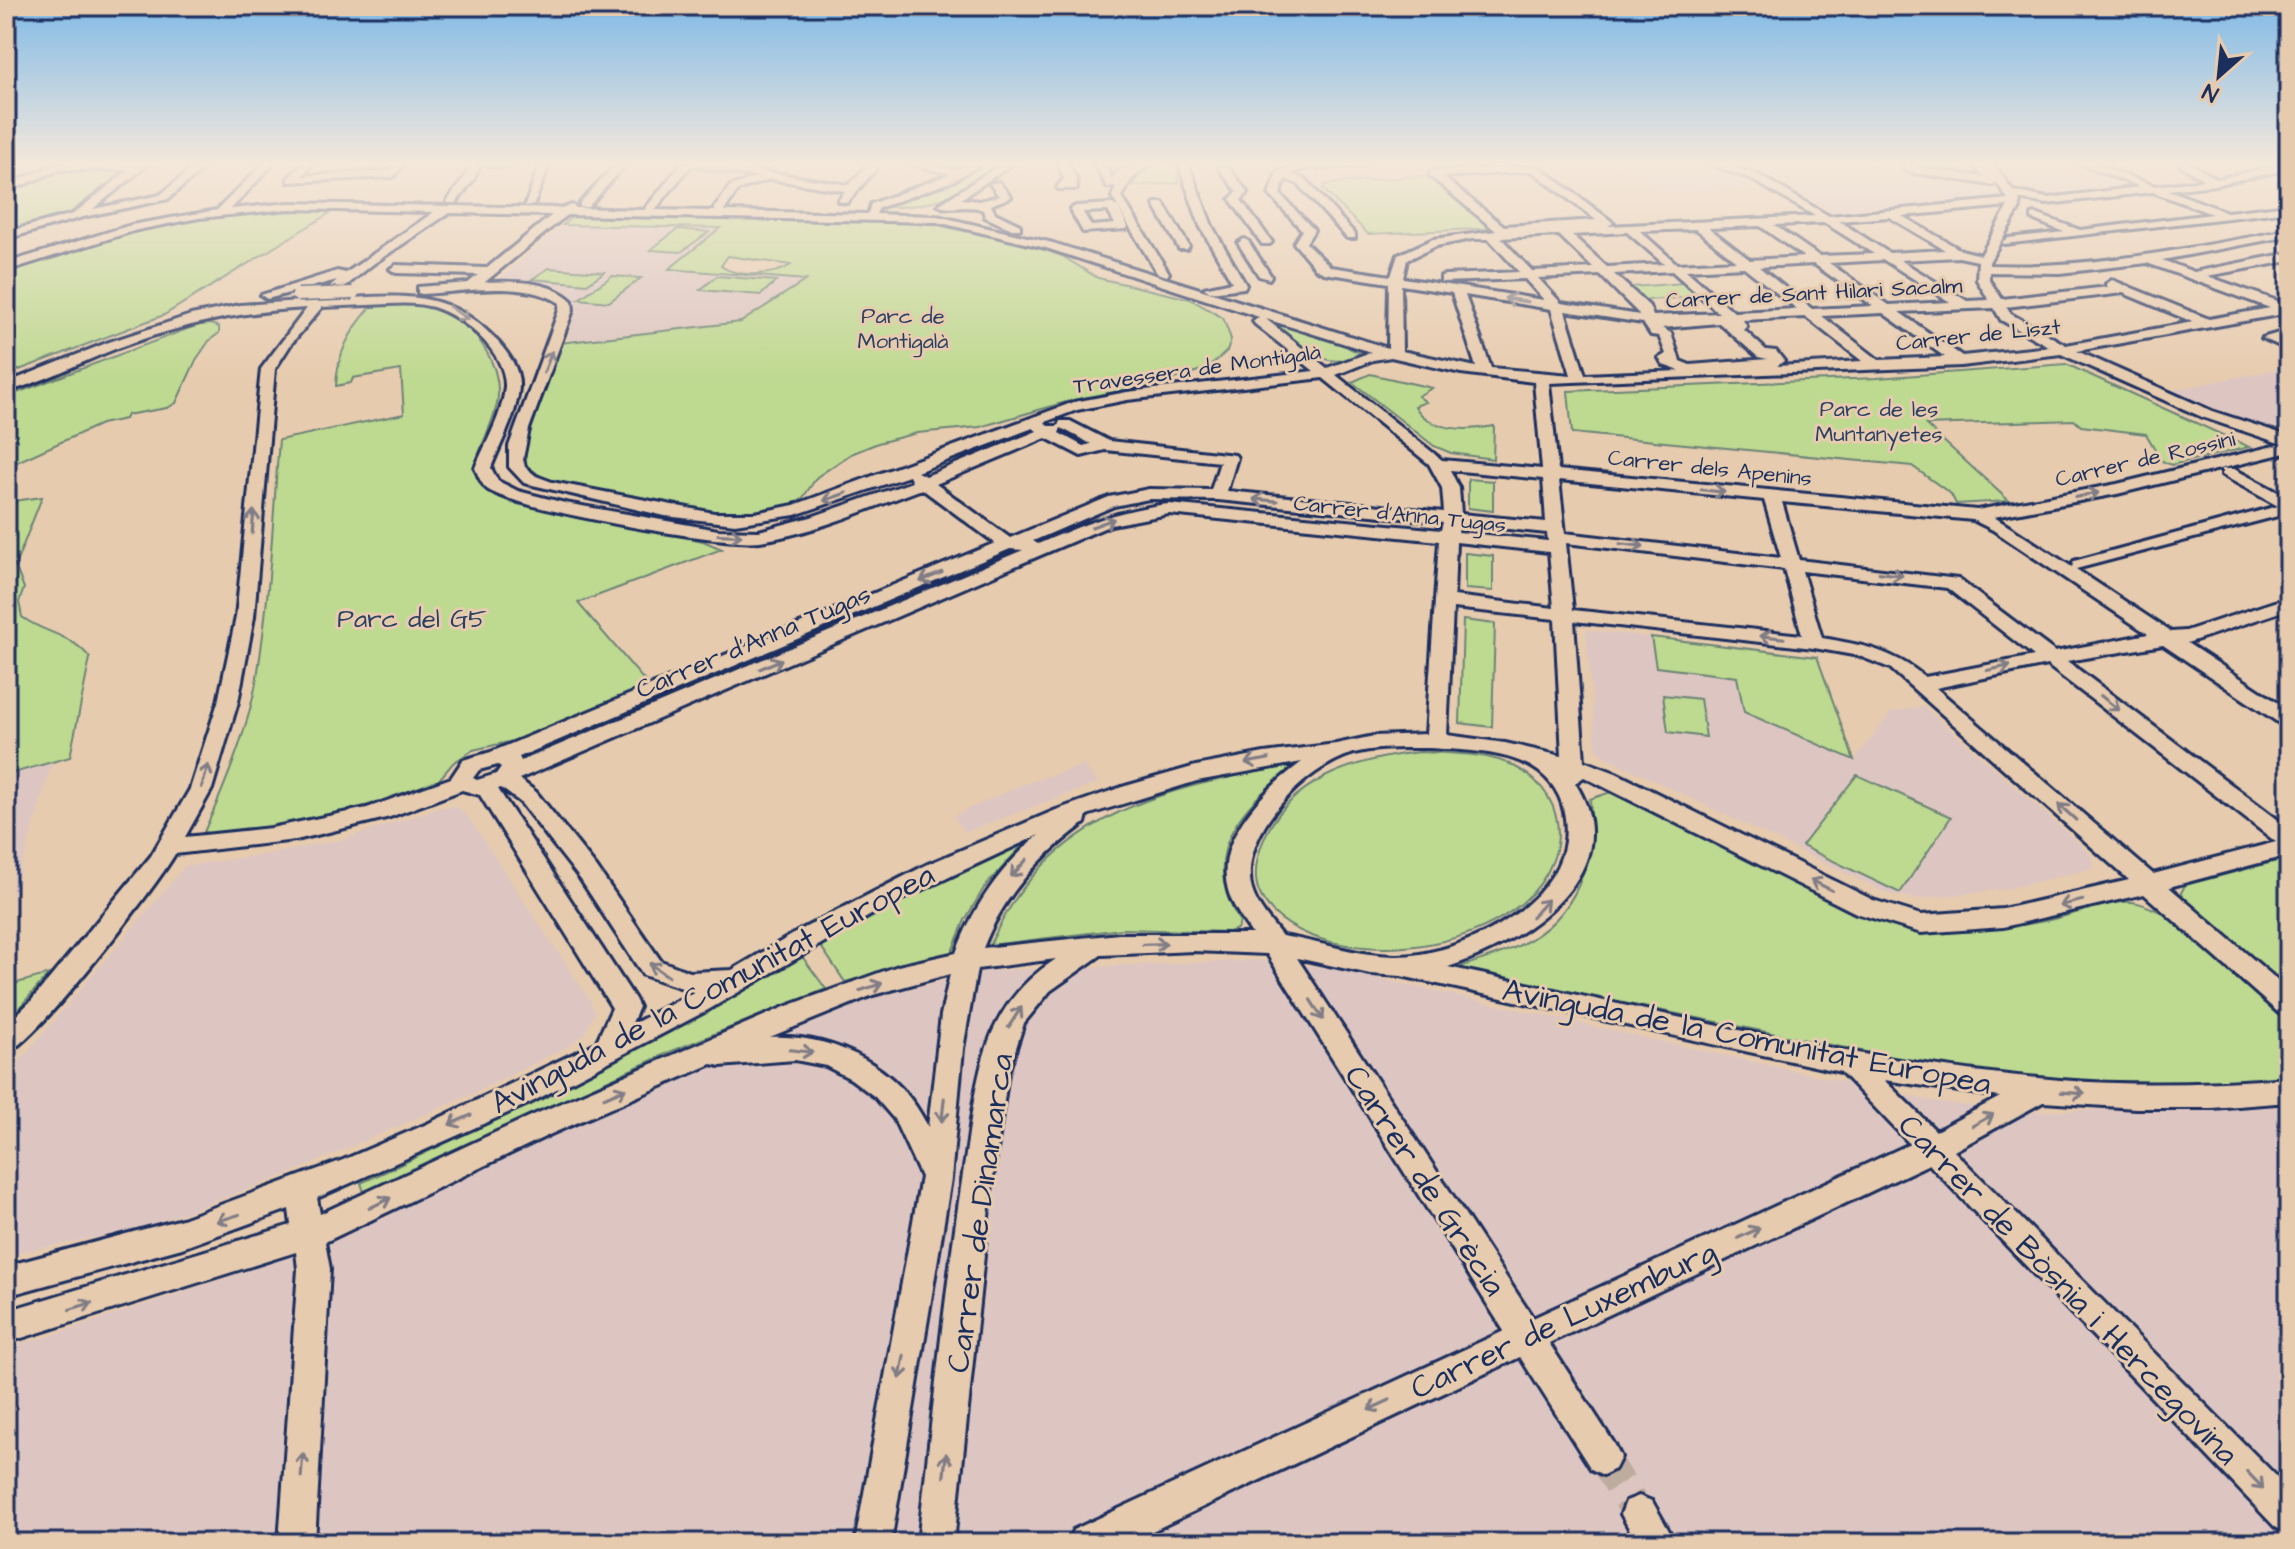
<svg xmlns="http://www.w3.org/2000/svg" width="2295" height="1549" viewBox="0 0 2295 1549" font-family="'Architects Daughter',sans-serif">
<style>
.built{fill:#ddc6c1}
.green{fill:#bed990;stroke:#6c8477;stroke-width:2;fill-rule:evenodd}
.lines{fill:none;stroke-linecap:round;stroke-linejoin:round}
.minor-tunnel{stroke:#beac9e;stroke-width:32;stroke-dasharray:32 16;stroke-linecap:butt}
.minor-casing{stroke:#1b2f5e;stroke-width:6}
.minor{fill:#e7cbae;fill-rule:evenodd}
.minor-bridge-casing{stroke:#1b2f5e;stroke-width:15;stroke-linecap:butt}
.minor-bridge{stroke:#e7cbae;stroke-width:12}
.oneway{stroke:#817d86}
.labels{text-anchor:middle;stroke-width:6;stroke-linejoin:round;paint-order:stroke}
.far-street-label{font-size:22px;fill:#1b2f5e;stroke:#e7cbae}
.far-park-label{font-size:22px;fill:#2b4063;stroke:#e7cbae}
.park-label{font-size:26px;fill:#2b4063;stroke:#e7cbae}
.street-label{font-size:26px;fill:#1b2f5e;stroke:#e7cbae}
.near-street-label{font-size:32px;fill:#1b2f5e;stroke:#e7cbae}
</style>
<rect width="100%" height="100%" fill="#e7cbae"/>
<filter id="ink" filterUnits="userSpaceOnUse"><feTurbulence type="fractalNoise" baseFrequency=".0125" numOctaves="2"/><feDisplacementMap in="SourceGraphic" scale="16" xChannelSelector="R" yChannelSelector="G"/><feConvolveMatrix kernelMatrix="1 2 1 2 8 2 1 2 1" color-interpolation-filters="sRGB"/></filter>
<g filter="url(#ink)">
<g class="built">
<path d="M1612,163H1697L1765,187L1661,194Z"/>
<path d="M1740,163H1852L1989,184L2001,198L1835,213L1785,184L1736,164Z"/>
<path d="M2002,163H2076L2087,167L2064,170L2081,177L2107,174L2144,188L2037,198L2025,194Z"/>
<path d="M563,225L722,229L670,269L807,280L742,322L568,342L576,303L568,291L543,284L495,283Z"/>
<path d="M2289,367V432L2246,420L2168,391Z"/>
<path d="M1586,630L1651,637L1657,667L1737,677L1854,760L1891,712L1923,706L2090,853L2094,868L2007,889L1918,899L1888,894L1602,755L1596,748Z"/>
<path d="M52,763L6,919V775Z"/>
<path d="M1084,765L1098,783L965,832L953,816L1021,785Z"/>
<path d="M442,807H457L467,815L590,1000L595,1012L585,1034L571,1045L475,1093L291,1173L141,1229L6,1255V1077L185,866L280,852L344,839Z"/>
<path d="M1254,960L1331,968L1936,1102L2025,1112L2289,1102V1543H6V1346L47,1337L257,1267L366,1222L670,1080L879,996L985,971Z"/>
</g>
<g class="green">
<path d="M980,163H1000C961,195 931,209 880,207L949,181Z"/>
<path d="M1157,163H1177L1178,183L1132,186L1138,177Z"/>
<path d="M60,170H124L70,213L6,233V193Z"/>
<path d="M1432,175L1499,228L1368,234L1323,189L1326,184Z"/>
<path d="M298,209L335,210L164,315L6,375V272C59,255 113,236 168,225C211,216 254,212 298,209Z"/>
<path d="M575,214L927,223L1030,245L1062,256L1098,278L1190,299L1223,318L1231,339L1227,351L1217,360L1204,369L1169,381L1073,400L980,427L917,433L878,443L851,454L817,477L800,502L765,511L712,512L590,489L543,478L525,464L526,445L560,343L741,322L806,280L669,269L720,228L563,225ZM728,256L791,265C774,276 737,278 721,266Z"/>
<path d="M678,229L709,232L681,252L650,250Z"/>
<path d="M549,268L604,272L587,284L532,279Z"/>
<path d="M612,276L641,278L609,302L579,299Z"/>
<path d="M717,276L776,281L761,295L700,290Z"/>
<path d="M1684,283L1700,297L1645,300L1631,287Z"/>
<path d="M391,303C408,303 425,302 441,309C475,324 504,366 497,404C492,427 479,447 474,469L484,489L512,503L703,541L722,549L578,603L649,686L513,741L473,750L453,763L438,781L416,792L302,823L217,835L204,832C227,782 250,725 258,671C270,594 273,516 279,440L404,414L401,370L353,378L351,383L336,386C337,353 350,331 371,307Z"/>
<path d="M1263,318L1350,346L1349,348L1360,353C1323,378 1294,337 1263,318Z"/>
<path d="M211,324L219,327V333L209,341L196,360L176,403L167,408L127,415L125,419L101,424L6,467V397L198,325Z"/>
<path d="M2066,364L2249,447L2171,465L2162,461L2146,434L2081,426L2074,420L1926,425L2009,501L1956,504L1951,494L1912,466L1572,433L1568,391L1877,378Z"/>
<path d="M1370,374L1432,388L1418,396L1426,402L1415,406C1429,432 1469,431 1494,426L1493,459L1451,453L1434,446L1352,382Z"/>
<path d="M1468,479L1493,481V511L1468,508Z"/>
<path d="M42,497L15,566L24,588L19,602L22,617C45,634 72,634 90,658L70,757L6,775V502Z"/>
<path d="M1465,553L1493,556V591L1465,589Z"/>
<path d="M1463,620L1495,624L1492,727L1460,723Z"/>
<path d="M1651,637L1817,657L1854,760L1744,712L1737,677L1656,667Z"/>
<path d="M1663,695L1700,699L1706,737L1668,732Z"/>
<path d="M1420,752C1442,753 1465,753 1487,757C1566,774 1581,852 1522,903C1472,945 1394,956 1331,942C1304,935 1271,920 1259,892C1253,876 1256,860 1262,844C1287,779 1356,759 1420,752Z"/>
<path d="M1295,765C1241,807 1197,853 1240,922L1237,929L1229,932L1122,929L990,945C1048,813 1166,787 1295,765Z"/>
<path d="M1857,775L1951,817L1900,893L1802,846Z"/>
<path d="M1614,791L1869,917C1927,939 1978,933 2039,922C2067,918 2095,904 2124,902C2138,900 2152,909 2165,914L2289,1025V1078L2172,1085L2072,1082L1940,1067L1455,969C1476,961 1500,955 1520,945C1578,917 1596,859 1590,799Z"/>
<path d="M1026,841L984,888L965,920L951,954L845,982L820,945L927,888Z"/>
<path d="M2289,858V993L2187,904L2181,893L2185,885Z"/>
<path d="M801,955L826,989L672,1051L364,1192L361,1183C512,1114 657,1037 801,955Z"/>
<path d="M49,974L6,1023V986Z"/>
</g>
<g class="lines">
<path class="minor-tunnel" d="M1603,1457L1639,1514"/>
<g class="minor-casing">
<g id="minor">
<path d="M59,163H150L93,209L160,195L199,163H210L168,199L83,217L6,239V232L73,214L129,170H59L6,192V185Z"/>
<path d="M264,163H274L231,209L289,203L563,208L572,205L577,208L644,210L682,163H710L849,185L870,163H881L847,203L838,201L845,191L770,179L738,190L724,211L868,214L871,204L950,174L907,163L958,169L970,163H982L953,181L879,208L876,214L937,216L1053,243L1388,348L1389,283L1324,273L1316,269L1294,243L1302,230L1269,194L1277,172L1304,163H1368L1363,166L1305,169L1291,174L1306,180L1355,234V238H1347L1298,184L1285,179L1280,194L1314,230L1306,243L1331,267L1391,276L1398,255L1433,239L1496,231L1430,176V172L1434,171L1538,166L1611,221L1613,223L1608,226L1815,216L1749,178L1704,163H1719L1757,174L1829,216L2008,199L1997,183L1992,185L1909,172L1904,169L1907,163H1917L1915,167L1983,177L1976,167L1983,163H1993L2013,191L2047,198L2140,187L2078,163H2092L2155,186L2204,180L2177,163H2189L2217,179L2289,163V169L2215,185L2168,190L2227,212L2289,205V211L2004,244L2002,242L2008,238L2064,232L2032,219V215L2036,214L2080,230L2212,214L2153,192L2047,204L2019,199L2020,208L1989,262V265C2091,269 2189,248 2289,230V236L2162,260L2194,272L2289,253V261L2207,276L2289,305V313L2077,351L2212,411L2289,436V452L2117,494L1994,517L2072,567L2074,561L2278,506L2222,475V469H2234L2289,498V513L2076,569L2171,632L2186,631L2289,597V609L2187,643L2289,710V727L2282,725L2163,645L2067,661L2289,828V855L2169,887L2289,990V1017L2280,1014L2144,894L2003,927L1921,933L1856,913L1584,777L1575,783C1633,873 1521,944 1448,967C1649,1009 1855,1063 2060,1080C2136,1086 2212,1084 2289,1078V1102L2212,1108H2136L2043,1102L1954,1151L2289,1489V1533L2276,1528L1929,1164L1549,1343L1615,1445L1621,1457L1615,1469L1603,1475L1591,1469L1520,1357L1127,1543H1068L1073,1530L1504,1331L1267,954L1194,951L1101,955L1050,991L1024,1023L1008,1073L990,1198L954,1543H918C932,1420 944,1296 963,1174C971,1127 974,1075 993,1031C1007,1000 1028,977 1056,959L977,969L963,1049L951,1179L891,1543H855L921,1177L894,1119L875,1097L851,1079L826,1066L795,1060L720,1066L712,1064L551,1134L325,1242L330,1269L315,1543H279L298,1269L296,1252L6,1343V1311L291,1225L289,1209L182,1248L6,1296V1266L182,1219L343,1160L427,1124L596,1043L612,1008L480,795L462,790L390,817L296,840L175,854C156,887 35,1043 6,1053V1025L31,1001L151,856L190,789L218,702L236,617L261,369L307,308C240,311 178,325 115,349C79,363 43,382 6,392V383L109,342L191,315L240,305L315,300L337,280L267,299L261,295L337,271L346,273L434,212L289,209L199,218L137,230L6,271V263L131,225L217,210ZM691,165L694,166L757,177L730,186L714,209L716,211L655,210ZM1532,171L1596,220L1504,226L1443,177ZM2008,206L1981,255L1961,250L1902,216ZM449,213L552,215L487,268L396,265L390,269L396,273L478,275L468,283L418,287V293L422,294C463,292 523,280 560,303L559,310L509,446V467L524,483L665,516L735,524L795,515L909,476L912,482L811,517L759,531L718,530L565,503L518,491L498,481L491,468C501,442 517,415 519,387C520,370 510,356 499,343C448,286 400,296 330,299L373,264ZM567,215L937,222L1046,248L1259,317L1253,321L1255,324L1314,371L1127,392L1074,402L794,505L755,513H714L552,482L536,476L525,467L523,459L529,429L573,310L572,301C550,280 513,281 485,282ZM1889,217L1945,250L1889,253L1839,221ZM1825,223L1874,254L1819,256L1774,225ZM1760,226L1804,257L1750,260L1709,228ZM1696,229L1736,261L1677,264L1640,231ZM1627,232L1664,264L1607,267L1572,235ZM1559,235L1593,268L1532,271L1501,238ZM1472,239H1489L1519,272L1445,275L1441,276V282L1525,279L1544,300L1403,278L1407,260L1436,246ZM1959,257L1978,261L1977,280L1989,300L1967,301L1900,260ZM1884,260L1950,302L1889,305L1829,263ZM2147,263L2270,308L2209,319L2112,280L2106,284L2108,287L2002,299L1989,280V272L2060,273ZM1814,264L1873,306L1812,309L1759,267ZM1744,267L1797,309L1734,312L1686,270ZM1672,271L1719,313L1653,316L1649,306L1614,274ZM1600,275L1640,315L1561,303L1538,278ZM1401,285L1452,293L1476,367L1402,351ZM2123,293L2193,322L2066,345L2011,314L2006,307ZM1465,295L1551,309L1571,375L1491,368ZM389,304C404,303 419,303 433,307C463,316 506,352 505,386C503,414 486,442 475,468C478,475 481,484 487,489C516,510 723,546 760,541C815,533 870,508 922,489L995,543L491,752L463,760L451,778L367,808L271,828L185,837L212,789L238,702L254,617L275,369L291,344L322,307ZM1994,308L2001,320L2050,347L1962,356L1899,312ZM1565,311L1643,323L1651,335L1659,336L1666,354L1659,358L1663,365L1680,371L1585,375ZM1883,313L1945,357L1879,360L1822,316ZM1806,317L1862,361L1777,366L1784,361L1776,351L1766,350L1744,330L1747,327L1743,320ZM1266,319L1371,352L1327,368ZM1719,323L1758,357L1768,359L1690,365L1680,361L1671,333L1662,328ZM2061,354L2202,417L2282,444L2117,484L1977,510L1558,470L1549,383L1961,366ZM1391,357L1461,373L1534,382L1542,469L1442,460L1336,375L1373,360ZM1323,378L1429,464L1442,488L1444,512L1227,491L1237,458L1235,455L1109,441L1070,421H1060L1058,426H1048L1045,422L1077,410L1127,400ZM1033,428L1037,431L926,476L917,472ZM1061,428L1091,444L1083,446L1059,433ZM1046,438L1081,456L1105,450L1220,462L1211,490L1149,489L1109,497L1010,538L936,484ZM1450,470L1543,479L1546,522L1461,514L1459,488ZM1559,480L1764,500L1781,558L1565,533ZM1149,499L1218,500L1443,522L1441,530L1169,504C1121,509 1082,525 1038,544L1033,541L1114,506ZM1782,502L1973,520L1993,530L2148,634L2055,652L1958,579L1799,560ZM1169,514L1439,541L1426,734L1374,736L1336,744L1264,753L1196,766L1122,787L1056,810L928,864L804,928L732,970L690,972L661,961L597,868L536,792L519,779L1111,525ZM1460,524L1547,533L1548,541L1458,532ZM1456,542L1549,552L1554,608L1454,596ZM1566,543L1784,569L1802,635L1573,610ZM1010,549L1023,550L521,761L519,757ZM1802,571L1947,588L2034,656L1925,677C1892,650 1863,645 1822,638ZM1453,608L1555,619L1562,756L1505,743L1447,735ZM1574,621L1814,648L1859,656L1890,668L2129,880L2003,909L1921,915L1873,900L1616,773L1584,761ZM2047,665L2276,842L2153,874L1936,688ZM1428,748C1458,750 1495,750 1524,763C1545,772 1560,790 1564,812C1580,891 1486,943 1420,954C1373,962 1328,943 1282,936C1271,922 1257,907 1252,890C1237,835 1305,767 1354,753C1378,747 1404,748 1428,748ZM1302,762C1265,789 1214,839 1228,890C1232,906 1243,920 1252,934H1119L983,948C1004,894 1039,857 1085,823L1087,815L1197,781ZM498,765L501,767L496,774L477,780L473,778L479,770ZM501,788L520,802L581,880L643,975L694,992L631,1025L639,1007L635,999L498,789ZM1039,835C1000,868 974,905 956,953L898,966L787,1006L531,1116L320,1214L317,1198L530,1103L708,1010L883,908ZM1297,958L1370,974L1401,976L1841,1072L1910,1144L1533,1318ZM950,974L941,1015L928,1127C899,1067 836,1034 770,1037L873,995ZM1884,1080L2000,1097L1936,1131Z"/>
<path d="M304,163H314L302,176L390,171L395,163H405L393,177L288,182V178Z"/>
<path d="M471,163H481L474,179L456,203H448L447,201L464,178Z"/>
<path d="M484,163H520C512,168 492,168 484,163Z"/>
<path d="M540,163H550L534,204L525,206Z"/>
<path d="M617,163H627L588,207H580V203Z"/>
<path d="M1003,163H1014L961,199L980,201L999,196L990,184L999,182L1011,197L991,205L995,213L1020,225V229H1012L985,217L983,210C969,203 949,212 938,205Z"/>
<path d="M1058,163H1068L1076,178L1077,189H1058L1057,187L1064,179Z"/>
<path d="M1094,163H1104L1112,178L1121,168L1130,169L1138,163H1149L1131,180L1122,197L1169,273L1167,276L1157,273L1112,197L1116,186L1107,187Z"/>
<path d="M1178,163H1188L1212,226L1246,285L1244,288L1210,292L1204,288L1232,282L1200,226Z"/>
<path d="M1220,167H1228L1248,193L1241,200L1272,242L1270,244H1262L1230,199L1237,192L1219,169Z"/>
<path d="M1155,203H1163L1189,246L1187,249H1179L1154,205Z"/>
<path d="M1112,204L1118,207L1128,227L1126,229L1083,232L1070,209L1076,206ZM1108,211L1115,224L1091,226L1083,212Z"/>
<path d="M1244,239L1248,241L1271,276L1269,279L1259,276L1238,243Z"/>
<path d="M2289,330V338L2284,339L2289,341V350L2262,338Z"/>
<path d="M1639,1496L1652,1501L1676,1543H1637L1621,1514L1626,1501Z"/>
</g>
</g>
<use href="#minor" class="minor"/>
<g class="minor-bridge-casing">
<path id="minor-bridge" d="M298,295L353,293"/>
</g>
<use href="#minor-bridge" class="minor-bridge"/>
</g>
<defs><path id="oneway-shaft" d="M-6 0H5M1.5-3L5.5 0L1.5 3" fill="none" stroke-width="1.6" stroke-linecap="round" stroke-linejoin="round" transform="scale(2)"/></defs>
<g class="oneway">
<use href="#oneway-shaft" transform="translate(1516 300) rotate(-171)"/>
<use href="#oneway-shaft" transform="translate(459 313) rotate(35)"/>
<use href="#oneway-shaft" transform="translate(548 362) rotate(-69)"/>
<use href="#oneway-shaft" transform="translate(1713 491) rotate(6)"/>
<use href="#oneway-shaft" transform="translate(2087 495) rotate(-12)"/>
<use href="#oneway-shaft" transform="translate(835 497) rotate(161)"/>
<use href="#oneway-shaft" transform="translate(1265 500) rotate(-175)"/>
<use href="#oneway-shaft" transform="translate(253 522) rotate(-86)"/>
<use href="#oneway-shaft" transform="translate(1103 523) rotate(-20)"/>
<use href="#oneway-shaft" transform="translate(730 535) rotate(2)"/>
<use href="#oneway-shaft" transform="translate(1632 545) rotate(6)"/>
<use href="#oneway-shaft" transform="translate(1891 574) rotate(7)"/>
<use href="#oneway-shaft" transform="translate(931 577) rotate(158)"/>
<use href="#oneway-shaft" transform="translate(1772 637) rotate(-174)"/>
<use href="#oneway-shaft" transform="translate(771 664) rotate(-23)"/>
<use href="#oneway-shaft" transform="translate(1999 668) rotate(-12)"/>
<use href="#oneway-shaft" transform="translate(2110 703) rotate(38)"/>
<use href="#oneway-shaft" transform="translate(1257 761) rotate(170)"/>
<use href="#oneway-shaft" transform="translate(205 776) rotate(-73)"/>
<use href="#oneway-shaft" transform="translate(2067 812) rotate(-138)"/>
<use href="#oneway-shaft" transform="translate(1019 868) rotate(132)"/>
<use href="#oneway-shaft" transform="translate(1821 885) rotate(-153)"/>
<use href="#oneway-shaft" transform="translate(2071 903) rotate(167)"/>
<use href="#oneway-shaft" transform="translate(1540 908) rotate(-47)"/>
<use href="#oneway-shaft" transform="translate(1155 944) rotate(-2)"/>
<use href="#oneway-shaft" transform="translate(659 970) rotate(-145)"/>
<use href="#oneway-shaft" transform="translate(871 987) rotate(-18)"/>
<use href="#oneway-shaft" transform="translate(1317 1010) rotate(57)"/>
<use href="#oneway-shaft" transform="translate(1015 1017) rotate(-57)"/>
<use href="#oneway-shaft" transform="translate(801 1051) rotate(7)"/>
<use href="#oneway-shaft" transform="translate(615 1093) rotate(-23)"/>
<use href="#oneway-shaft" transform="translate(2073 1093) rotate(4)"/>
<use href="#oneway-shaft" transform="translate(943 1110) rotate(96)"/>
<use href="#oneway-shaft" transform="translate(460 1120) rotate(156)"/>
<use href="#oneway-shaft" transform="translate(1983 1120) rotate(-29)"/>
<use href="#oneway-shaft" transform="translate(380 1203) rotate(-26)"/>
<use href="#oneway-shaft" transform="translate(228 1218) rotate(163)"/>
<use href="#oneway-shaft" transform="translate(1749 1233) rotate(-25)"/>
<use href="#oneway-shaft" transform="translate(81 1306) rotate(-17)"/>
<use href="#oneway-shaft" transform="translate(902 1367) rotate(100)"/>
<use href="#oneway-shaft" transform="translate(1379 1405) rotate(155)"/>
<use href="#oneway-shaft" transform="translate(302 1465) rotate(-86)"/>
<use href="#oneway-shaft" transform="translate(945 1465) rotate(-84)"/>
<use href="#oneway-shaft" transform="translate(2255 1480) rotate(46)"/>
</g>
</g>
<linearGradient id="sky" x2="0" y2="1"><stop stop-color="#81bae7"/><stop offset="0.43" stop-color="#f4e8db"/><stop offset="1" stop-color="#f4e8db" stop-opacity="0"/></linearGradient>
<rect width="2295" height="380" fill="url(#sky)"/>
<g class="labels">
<g class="far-street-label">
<text transform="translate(1814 292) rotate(-3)" y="8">Carrer de Sant Hilari Sacalm</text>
<text transform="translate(1978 334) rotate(-6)" y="8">Carrer de Liszt</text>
<text transform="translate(1197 368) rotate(-8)" y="8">Travessera de Montigalà</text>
<text transform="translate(2145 458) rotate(-13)" y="8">Carrer de Rossini</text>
<text transform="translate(1710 467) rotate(6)" y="8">Carrer dels Apenins</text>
<text transform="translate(1400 513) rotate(6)" y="8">Carrer d'Anna Tugas</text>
</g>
<g class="far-park-label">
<text x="903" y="323">Parc de<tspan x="903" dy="25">Montigalà</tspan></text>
<text x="1879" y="416">Parc de les<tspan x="1879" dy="25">Muntanyetes</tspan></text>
</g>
<g class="park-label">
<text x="412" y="627">Parc del G5</text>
</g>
<g class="street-label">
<text transform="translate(753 641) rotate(-23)" y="9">Carrer d'Anna Tugas</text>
</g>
<g class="near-street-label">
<text transform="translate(712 988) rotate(-28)" y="11">Avinguda de la Comunitat Europea</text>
<text transform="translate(1747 1036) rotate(11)" y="11">Avinguda de la Comunitat Europea</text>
<text transform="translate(1426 1180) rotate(57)" y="11">Carrer de Grècia</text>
<text transform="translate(979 1213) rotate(-82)" y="11">Carrer de Dinamarca</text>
<text transform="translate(2069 1289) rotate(46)" y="11">Carrer de Bòsnia i Hercegovina</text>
<text transform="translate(1563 1319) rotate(-25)" y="11">Carrer de Luxemburg</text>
</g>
</g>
<rect width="2295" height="1549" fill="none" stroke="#e7cbae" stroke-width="32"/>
<rect x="16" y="16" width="2263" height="1517" fill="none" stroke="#1b2f5e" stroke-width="3" filter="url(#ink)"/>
<g transform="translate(2219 76) rotate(207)" stroke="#e7cbae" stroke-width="6" paint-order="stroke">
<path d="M0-6L14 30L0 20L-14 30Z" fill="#1b2f5e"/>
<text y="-12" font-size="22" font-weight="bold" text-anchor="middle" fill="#1b2f5e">N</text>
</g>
</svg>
